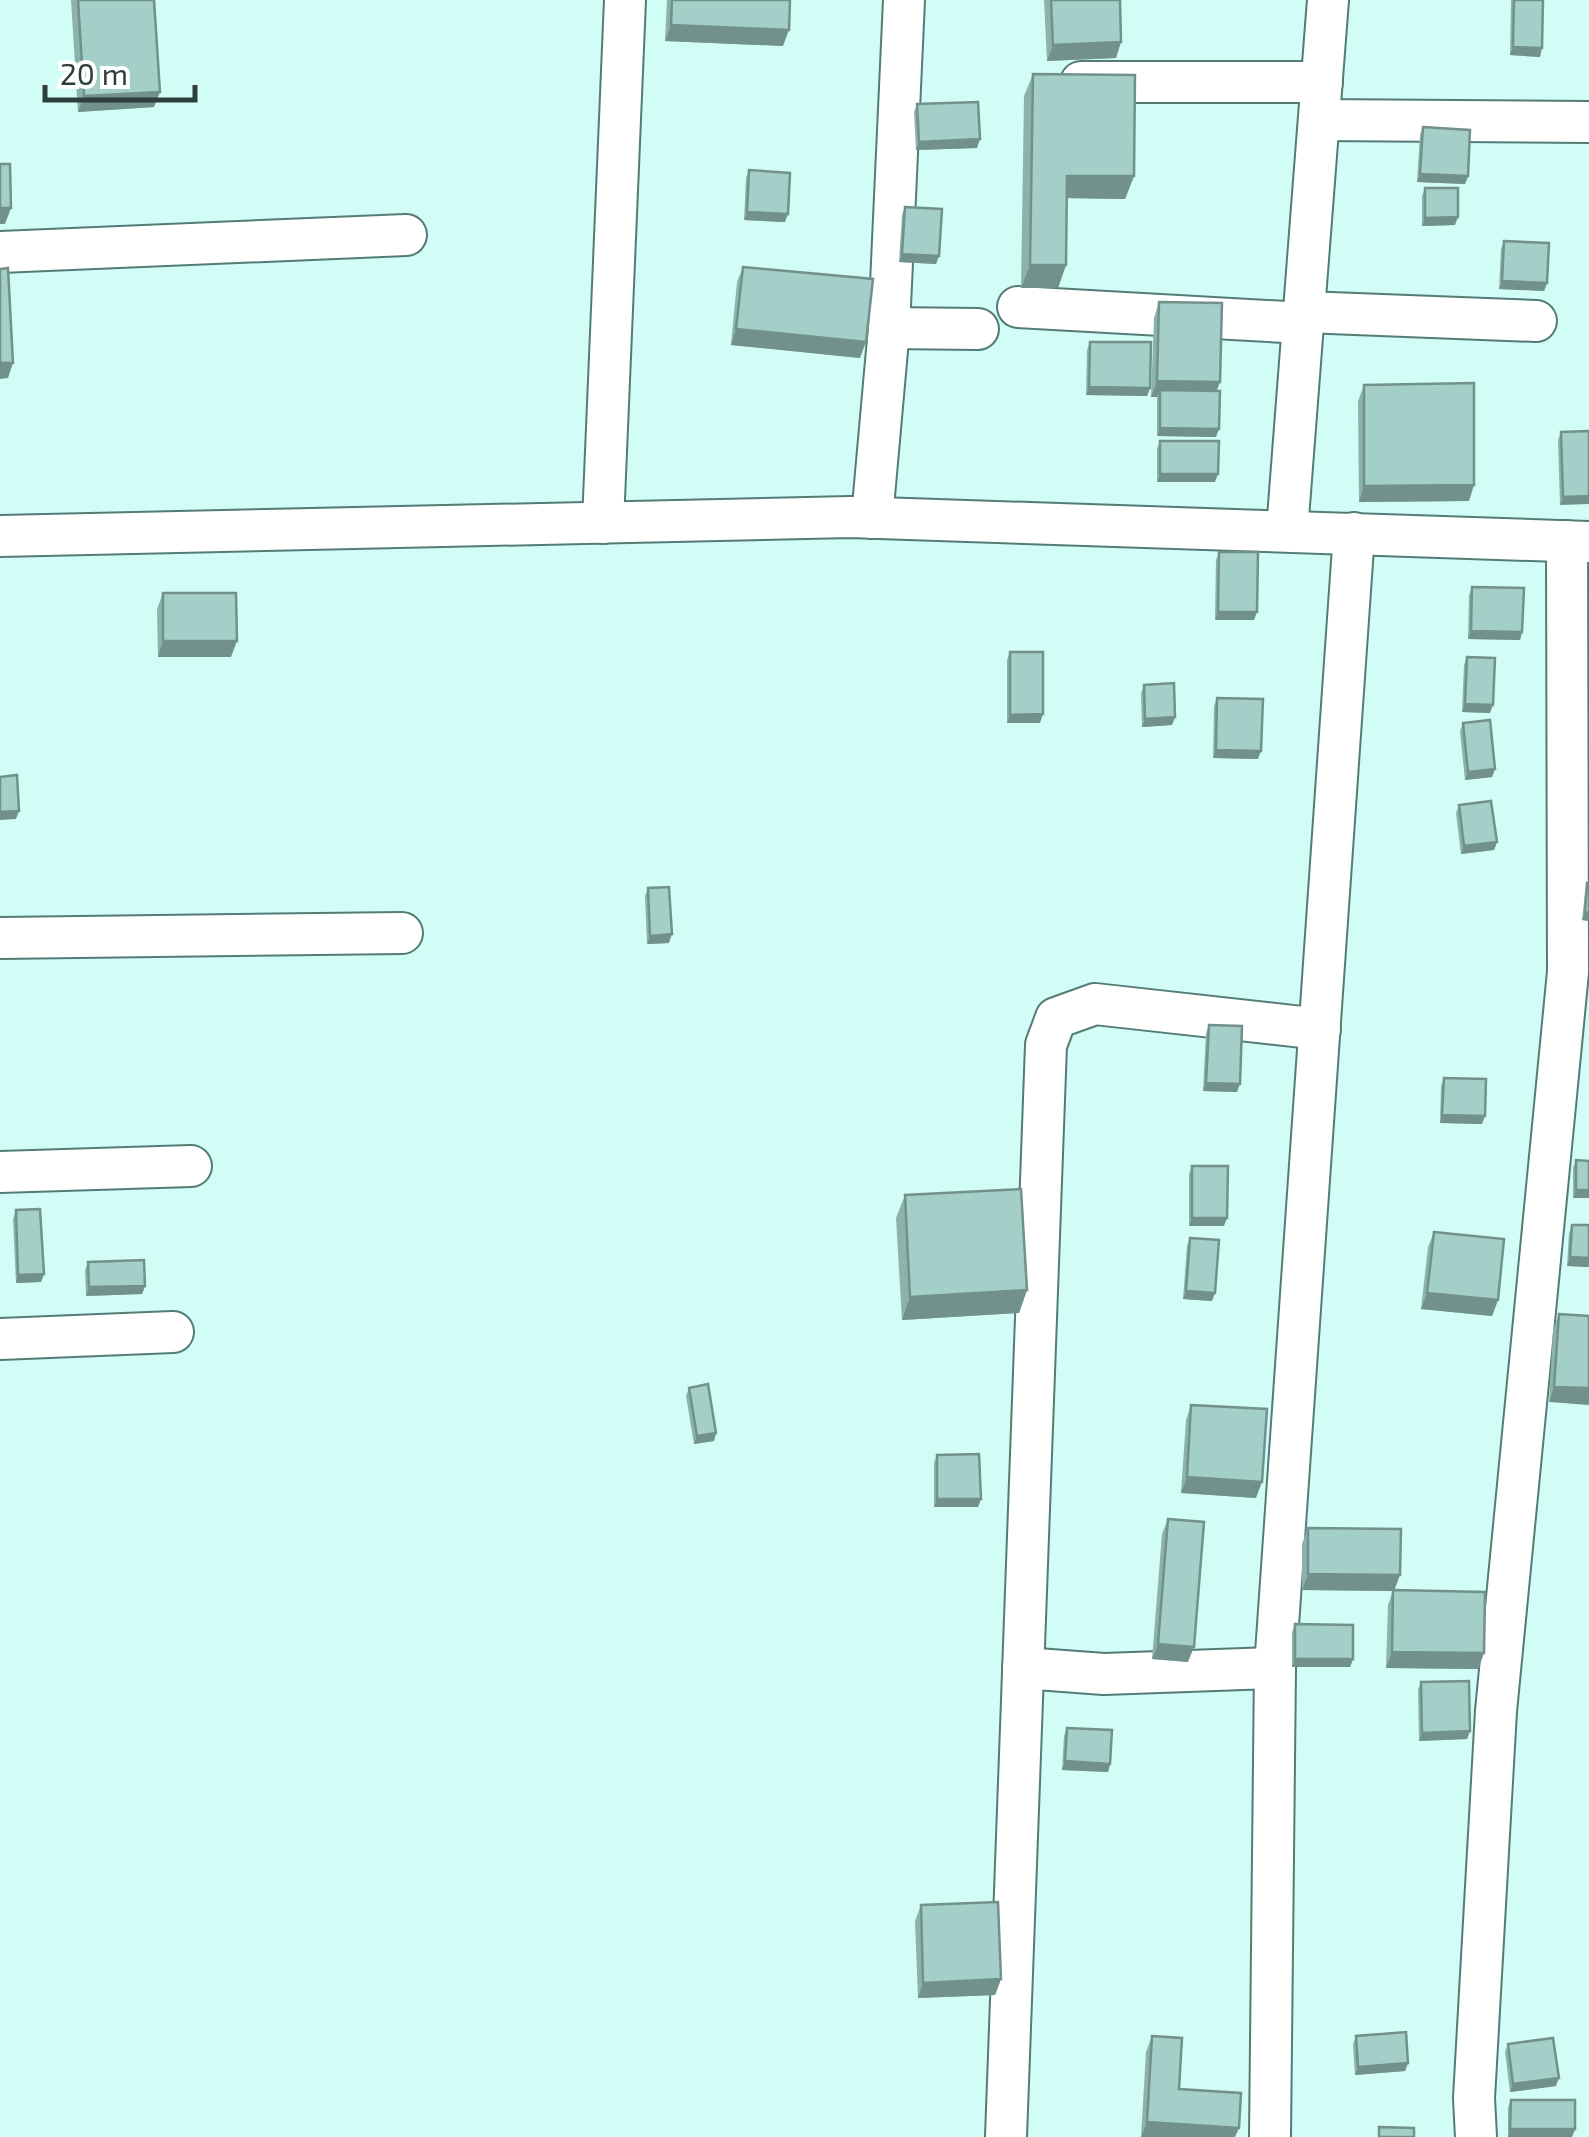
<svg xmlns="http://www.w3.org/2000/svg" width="1589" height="2137" viewBox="0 0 1589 2137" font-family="'Exo 2',sans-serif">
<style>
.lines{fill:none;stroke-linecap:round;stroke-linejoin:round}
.street-casing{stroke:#537c76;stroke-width:44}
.street{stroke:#fff;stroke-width:40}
.wall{fill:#8cb2ac}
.shaded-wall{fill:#72918c}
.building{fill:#a3cfc8;stroke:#72918c;stroke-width:2.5}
</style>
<rect width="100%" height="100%" fill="#d1fdf6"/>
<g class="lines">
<g class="street-casing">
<g id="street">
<path d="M1081,82H1322"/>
<path d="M1319,120L1589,122"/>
<path d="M0,252L406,235"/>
<path d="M1018,307L1304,323"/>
<path d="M1304,312L1536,321"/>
<path d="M889,328L978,329"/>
<path d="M872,518L889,328L904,0"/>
<path d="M603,523L625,0"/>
<path d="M1287,531L1328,0"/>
<path d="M0,536L850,517L1589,542"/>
<path d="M0,938L402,933"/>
<path d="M0,1172L191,1166"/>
<path d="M0,1339L173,1332"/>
<path d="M1023,1668L1104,1674L1275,1668"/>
<path d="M1006,2137L1046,1045L1056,1018L1095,1004L1320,1029"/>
<path d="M1270,2137L1275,1668L1354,533"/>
<path d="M1476,2137L1474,2098L1496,1711L1568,972L1567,541"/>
</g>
</g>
<use href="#street" class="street"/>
</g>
<g class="wall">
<path d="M71,0H154V107L78,112Z"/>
<path d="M667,0H790L783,46L665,41Z"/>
<path d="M1044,0H1120L1116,58L1047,61Z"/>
<path d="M1511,0H1543L1540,57L1510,55Z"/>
<path d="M1033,74L1134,176L1125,199L1067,198L1066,265L1058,288H1021L1024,96Z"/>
<path d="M917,104L977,148L916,150L914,112Z"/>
<path d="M1423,127L1468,176L1465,184L1417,182L1420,135Z"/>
<path d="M749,170L785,222L744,220L746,178Z"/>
<path d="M1425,188L1455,225L1422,226V196Z"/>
<path d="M905,207L936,264L899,262L902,215Z"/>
<path d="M1504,241L1547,283L1544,291L1499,289L1501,249Z"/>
<path d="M743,267L860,358L731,345L737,282Z"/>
<path d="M1159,302L1217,391L1216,437L1157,436V397H1151L1154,318Z"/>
<path d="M1090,342L1150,388L1147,396L1086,395L1087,350Z"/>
<path d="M1364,385L1469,501L1359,502L1358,401Z"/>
<path d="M1589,431L1560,505L1558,440L1561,432Z"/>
<path d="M1160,441L1215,482H1157V449Z"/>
<path d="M1219,552L1254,620H1215L1216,560Z"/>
<path d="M1472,587L1522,632L1520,640L1468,639L1469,595Z"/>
<path d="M163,593L231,657H158L157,609Z"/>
<path d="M1010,652L1040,723H1007V660Z"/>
<path d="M1467,657L1490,713L1462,712L1464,665Z"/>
<path d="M1144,685L1175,717L1172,725L1142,727L1141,693Z"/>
<path d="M1217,698L1258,759L1213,758L1214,706Z"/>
<path d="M1463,723L1495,769L1492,777L1465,780L1460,731Z"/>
<path d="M1459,805L1497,842L1494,850L1461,854L1456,813Z"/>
<path d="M1587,883L1589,921L1582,920L1585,892Z"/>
<path d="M648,888L669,943L647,944L645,896Z"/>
<path d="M1209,1025L1237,1092L1203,1091L1206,1033Z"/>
<path d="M1444,1078L1482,1124L1440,1123L1441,1086Z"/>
<path d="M1576,1160L1589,1161L1573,1198V1168Z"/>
<path d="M1192,1166L1224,1226H1189V1174Z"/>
<path d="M905,1195L1027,1290L1019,1313L902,1320L896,1218Z"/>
<path d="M16,1210L44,1274L41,1282L16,1283L13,1219Z"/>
<path d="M1572,1225H1589V1267L1567,1266L1569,1233Z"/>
<path d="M1434,1232L1498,1300L1492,1316L1421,1309L1428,1247Z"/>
<path d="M1190,1238L1212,1301L1183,1299L1187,1246Z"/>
<path d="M88,1262L145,1286L142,1294L86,1296L85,1270Z"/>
<path d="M1559,1314L1589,1316L1549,1402L1553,1330Z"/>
<path d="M689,1388L716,1433L714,1441L694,1444L686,1396Z"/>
<path d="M1191,1405L1256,1498L1181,1493L1186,1420Z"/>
<path d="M937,1455L981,1499L978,1507H934V1463Z"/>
<path d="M1168,1519L1188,1662L1152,1659L1162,1534Z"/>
<path d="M1308,1528L1484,1653L1478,1669L1386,1668L1388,1605L1393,1591L1302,1590V1544Z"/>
<path d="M1295,1624L1353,1659L1350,1667H1292V1632Z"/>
<path d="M1421,1682L1470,1731L1467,1739L1419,1741L1418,1690Z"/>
<path d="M1067,1728L1110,1764L1108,1772L1062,1770L1064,1736Z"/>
<path d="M921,1905L1001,1979L995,1995L918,1998L915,1921Z"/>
<path d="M1152,2036L1179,2089L1235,2137H1141L1146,2052Z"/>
<path d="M1356,2036L1408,2063L1405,2071L1355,2075L1353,2044Z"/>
<path d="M1508,2044L1556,2086L1510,2092L1505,2052Z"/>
<path d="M1511,2100L1575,2129L1572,2137H1508V2108Z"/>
</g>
<g class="shaded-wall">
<path d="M671,25L789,30L783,46L665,41Z"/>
<path d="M1121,42L1116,58L1047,61L1053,45Z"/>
<path d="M1513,47L1542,48L1540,57L1510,55Z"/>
<path d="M160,92L154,107L78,112L84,96Z"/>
<path d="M980,139L977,148L916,150L919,142Z"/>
<path d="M1420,174L1468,176L1465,184L1417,182Z"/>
<path d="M1067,176H1134L1125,199L1059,198Z"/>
<path d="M0,208H11L5,224H0Z"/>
<path d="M747,212L788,214L785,222L744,220Z"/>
<path d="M1458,217L1455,225L1422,226L1425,218Z"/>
<path d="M902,254L939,256L936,264L899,262Z"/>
<path d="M1030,265H1066L1058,288H1021Z"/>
<path d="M1502,281L1547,283L1544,291L1499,289Z"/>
<path d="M736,329L866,342L860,358L731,345Z"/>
<path d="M0,363H13L8,378L0,379Z"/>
<path d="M1157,381L1220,382L1214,398L1160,390L1157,397H1151Z"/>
<path d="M1089,387L1150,388L1147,396L1086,395Z"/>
<path d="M1160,428L1219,429L1216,437L1157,436Z"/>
<path d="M1160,474H1218L1215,482H1157Z"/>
<path d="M1474,485L1469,501L1359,502L1364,486Z"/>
<path d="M1589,496V504L1560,505L1563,497Z"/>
<path d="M1218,612H1257L1254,620H1215Z"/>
<path d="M1471,631L1522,632L1520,640L1468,639Z"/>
<path d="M163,641H237L231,657H158Z"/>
<path d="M1465,704L1493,705L1490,713L1462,712Z"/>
<path d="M1043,714L1040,723H1007L1010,715Z"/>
<path d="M1175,717L1172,725L1142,727L1145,719Z"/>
<path d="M1216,750L1261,751L1258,759L1213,758Z"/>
<path d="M1495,769L1492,777L1465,780L1468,772Z"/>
<path d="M19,811L16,819L0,820V812Z"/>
<path d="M1497,842L1494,850L1461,854L1464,846Z"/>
<path d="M1585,912L1589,913V921L1582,920Z"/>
<path d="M672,934L669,943L647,944L650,936Z"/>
<path d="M1206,1083L1240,1084L1237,1092L1203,1091Z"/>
<path d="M1442,1115L1485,1116L1482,1124L1440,1123Z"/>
<path d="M1576,1190H1589V1198H1573Z"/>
<path d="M1192,1218H1227L1224,1226H1189Z"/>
<path d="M1570,1257L1589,1258V1267L1567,1266Z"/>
<path d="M44,1274L41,1282L16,1283L18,1275Z"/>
<path d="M145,1286L142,1294L86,1296L89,1287Z"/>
<path d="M1027,1290L1019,1313L902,1320L910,1297Z"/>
<path d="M1186,1291L1215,1293L1212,1301L1183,1299Z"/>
<path d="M1427,1293L1498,1300L1492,1316L1421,1309Z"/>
<path d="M1554,1387L1589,1388V1405L1549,1402Z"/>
<path d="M716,1433L714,1441L694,1444L697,1436Z"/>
<path d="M1187,1477L1262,1482L1256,1498L1181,1493Z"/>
<path d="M937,1499H981L978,1507H934Z"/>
<path d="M1308,1574L1400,1575L1394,1591L1302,1590Z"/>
<path d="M1158,1644L1194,1647L1188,1662L1152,1659Z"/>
<path d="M1392,1652L1484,1653L1478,1669L1386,1668Z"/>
<path d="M1295,1659H1353L1350,1667H1292Z"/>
<path d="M1470,1731L1467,1739L1419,1741L1422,1733Z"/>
<path d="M1065,1761L1110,1764L1108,1772L1062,1770Z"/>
<path d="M1001,1979L995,1995L918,1998L923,1983Z"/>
<path d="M1408,2063L1405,2071L1355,2075L1358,2067Z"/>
<path d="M1559,2078L1556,2086L1510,2092L1513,2084Z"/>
<path d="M1147,2122L1239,2128L1235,2137H1141Z"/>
<path d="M1510,2129H1575L1572,2137H1508Z"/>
</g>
<g class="building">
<path d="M78,0H154L160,92L84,96Z"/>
<path d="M672,0H790L789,30L671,25Z"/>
<path d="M1051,0H1120L1121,42L1053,45Z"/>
<path d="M1514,0H1543L1542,48L1513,47Z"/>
<path d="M1033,74L1135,75L1134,176H1067L1066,265H1030Z"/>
<path d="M978,102L980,139L919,142L917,104Z"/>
<path d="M1423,127L1470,130L1468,176L1420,174Z"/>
<path d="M0,164H10L11,208H0Z"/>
<path d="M749,170L790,173L788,214L747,212Z"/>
<path d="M1425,188H1458V217L1425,218Z"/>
<path d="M905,207L942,209L939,256L902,254Z"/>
<path d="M1504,241L1549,243L1547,283L1502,281Z"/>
<path d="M743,267L873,279L866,342L736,329Z"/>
<path d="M8,268L13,363H0V269Z"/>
<path d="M1159,302L1222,303L1220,382L1157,381Z"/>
<path d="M1090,342H1151L1150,388L1089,387Z"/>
<path d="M1474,383V485L1364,486V385Z"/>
<path d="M1160,390L1220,391L1219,429L1160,428Z"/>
<path d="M1589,431V496L1563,497L1561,432Z"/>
<path d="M1160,441H1219L1218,474H1160Z"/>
<path d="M1219,552H1258L1257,612H1218Z"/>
<path d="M1472,587L1524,588L1522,632L1471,631Z"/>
<path d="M163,593H236L237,641H163Z"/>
<path d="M1010,652H1043V714L1010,715Z"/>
<path d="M1467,657L1495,658L1493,705L1465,704Z"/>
<path d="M1174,683L1175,717L1145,719L1144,685Z"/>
<path d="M1217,698L1263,699L1261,751L1216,750Z"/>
<path d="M1490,720L1495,769L1468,772L1463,723Z"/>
<path d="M17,775L19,811L0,812V777Z"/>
<path d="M1491,801L1497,842L1464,846L1459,805Z"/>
<path d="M1587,883L1589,884V913L1585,912Z"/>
<path d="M669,887L672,934L650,936L648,888Z"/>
<path d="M1209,1025L1242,1026L1240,1084L1206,1083Z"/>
<path d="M1444,1078L1486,1079L1485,1116L1442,1115Z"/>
<path d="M1576,1160L1589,1161V1190H1576Z"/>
<path d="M1192,1166H1228L1227,1218H1192Z"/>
<path d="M1021,1189L1027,1290L910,1297L905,1195Z"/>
<path d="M40,1209L44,1274L18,1275L16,1210Z"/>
<path d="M1572,1225H1589V1258L1570,1257Z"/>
<path d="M1434,1232L1504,1239L1498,1300L1427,1293Z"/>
<path d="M1190,1238L1219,1240L1215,1293L1186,1291Z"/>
<path d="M144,1260L145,1286L89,1287L88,1262Z"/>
<path d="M1559,1314L1589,1316V1388L1554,1387Z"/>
<path d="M708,1384L716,1433L697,1436L689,1388Z"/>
<path d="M1191,1405L1267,1409L1262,1482L1187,1477Z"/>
<path d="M979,1454L981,1499H937V1455Z"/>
<path d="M1168,1519L1204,1522L1194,1647L1158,1644Z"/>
<path d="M1308,1528L1401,1529L1400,1575L1308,1574Z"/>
<path d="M1393,1590L1485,1592L1484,1653L1392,1652Z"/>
<path d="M1295,1624L1353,1625V1659H1295Z"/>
<path d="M1469,1681L1470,1731L1422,1733L1421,1682Z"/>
<path d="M1067,1728L1112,1730L1110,1764L1065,1761Z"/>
<path d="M998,1902L1001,1979L923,1983L921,1905Z"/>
<path d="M1406,2032L1408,2063L1358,2067L1356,2036Z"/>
<path d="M1152,2036L1182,2038L1179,2089L1241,2093L1239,2128L1147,2122Z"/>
<path d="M1553,2038L1559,2078L1513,2084L1508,2044Z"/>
<path d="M1511,2100H1575V2129H1510Z"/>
<path d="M1379,2127L1414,2128V2137H1379Z"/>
</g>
<path d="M45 85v15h150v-15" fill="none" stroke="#2d3f3c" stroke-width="5"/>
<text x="60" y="85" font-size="30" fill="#2d3f3c" stroke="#ffffff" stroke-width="8" paint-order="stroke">20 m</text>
</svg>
